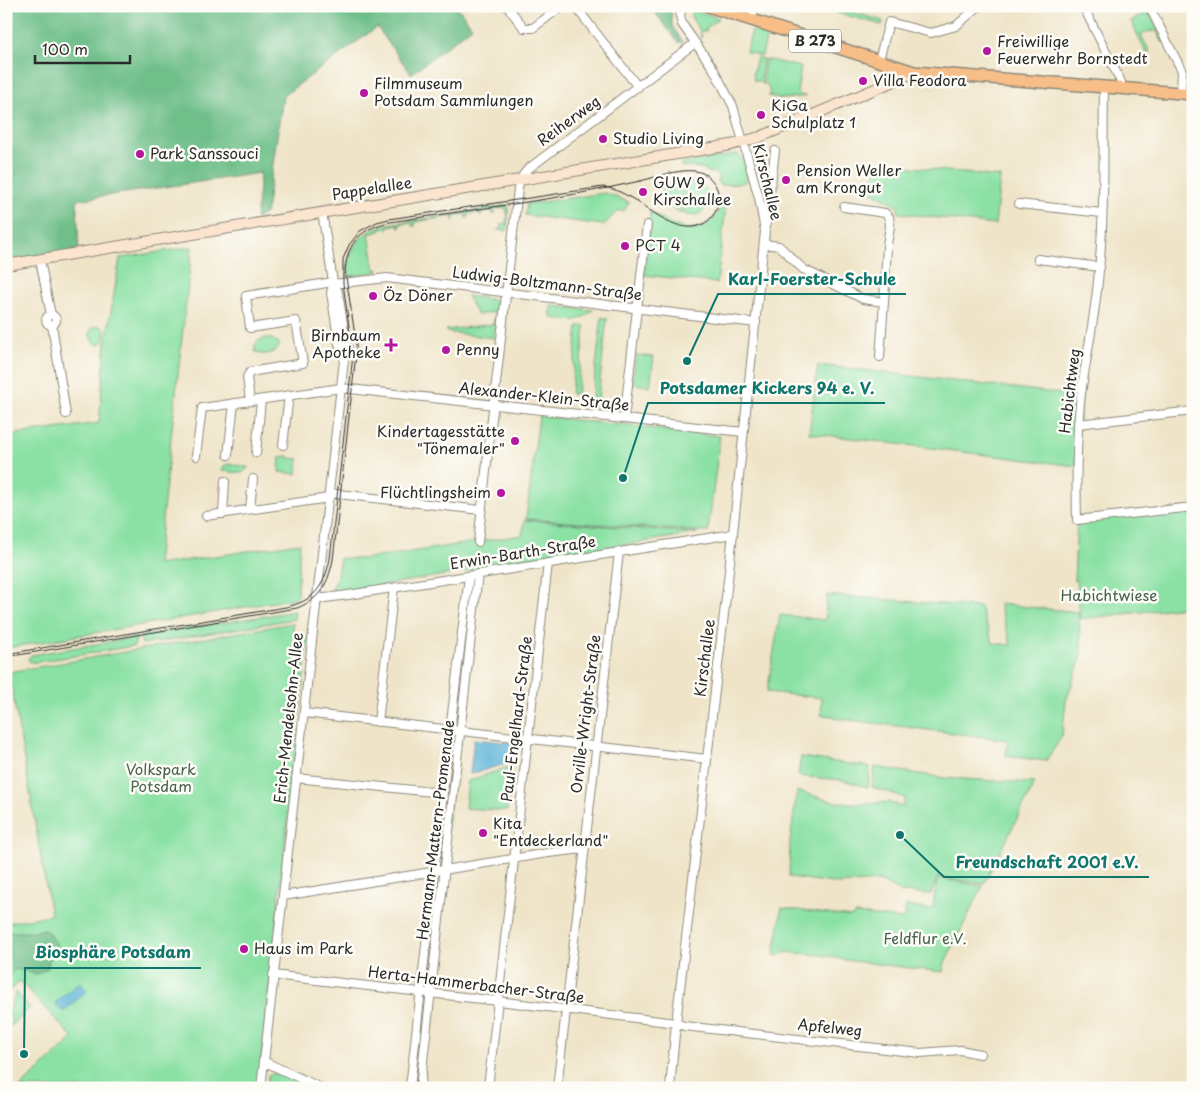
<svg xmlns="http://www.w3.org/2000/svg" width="1199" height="1094" viewBox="0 0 1199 1094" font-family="'Playpen Sans',sans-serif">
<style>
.green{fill:#8be1a4;stroke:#5b8668}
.forest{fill:#70bf8a;stroke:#4e755a}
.water{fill:#5ab3d7;stroke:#426f81}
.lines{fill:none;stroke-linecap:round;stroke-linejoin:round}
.street-casing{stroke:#8d887a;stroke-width:10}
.secondary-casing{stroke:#8d887a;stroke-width:12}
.primary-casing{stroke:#8d887a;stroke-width:14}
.street{stroke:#fff;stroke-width:8}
.secondary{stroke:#fce5cf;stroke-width:10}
.primary{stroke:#f7be88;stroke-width:11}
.tram{stroke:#2b2b2b;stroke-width:1}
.poi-dot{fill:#b5179e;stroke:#fdfcf7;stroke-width:2}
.labels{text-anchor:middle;stroke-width:5;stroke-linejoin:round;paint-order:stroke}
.shield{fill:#fdfcf7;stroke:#6a6a68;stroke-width:1}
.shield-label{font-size:14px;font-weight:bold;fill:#2b2b2b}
.poi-label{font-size:15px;fill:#2b2b2b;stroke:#fdfcf7;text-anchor:start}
.street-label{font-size:15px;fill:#2b2b2b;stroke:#fdfcf7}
.park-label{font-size:15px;fill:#48624f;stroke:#fdfcf7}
.leader{fill:none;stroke:#0f766e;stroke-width:2}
.callout-dot{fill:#0f766e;stroke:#fdfcf7;stroke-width:2}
.callout-label{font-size:16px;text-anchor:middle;font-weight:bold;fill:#0f766e;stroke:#fdfcf7;stroke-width:5;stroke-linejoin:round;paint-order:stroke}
</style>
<rect width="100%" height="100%" fill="#fdfcf7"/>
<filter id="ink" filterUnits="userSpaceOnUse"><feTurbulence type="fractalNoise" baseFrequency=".02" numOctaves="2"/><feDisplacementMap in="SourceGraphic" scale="10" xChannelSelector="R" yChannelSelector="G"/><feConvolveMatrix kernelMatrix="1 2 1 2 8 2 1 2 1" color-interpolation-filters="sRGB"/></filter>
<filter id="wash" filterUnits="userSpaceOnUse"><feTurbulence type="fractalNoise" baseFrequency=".0096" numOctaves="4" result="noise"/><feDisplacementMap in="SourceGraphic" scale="20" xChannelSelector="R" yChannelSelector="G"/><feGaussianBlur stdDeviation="1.12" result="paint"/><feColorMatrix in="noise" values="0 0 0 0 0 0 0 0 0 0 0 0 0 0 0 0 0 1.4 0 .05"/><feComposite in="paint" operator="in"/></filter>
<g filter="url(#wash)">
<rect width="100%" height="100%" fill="#efe4c8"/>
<g class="green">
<path d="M826,6H837L841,9L883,21L882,25L838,13L831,7Z"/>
<path d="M692,10L719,18L706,28L707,30L705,32L704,30L700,33L702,36L701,38L700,31L691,17Z"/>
<path d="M1148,12L1164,41L1163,43L1156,30L1152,32L1150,31L1141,35L1150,52L1146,53L1131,21Z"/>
<path d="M752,30L767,35L762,56L746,52Z"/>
<path d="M757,57L763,59L761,78L764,85L759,81H754L753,73Z"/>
<path d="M765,59L801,67L797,92L801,96H806L783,99L769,96L770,92L763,78Z"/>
<path d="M735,154H738C746,160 747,171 747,181L738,184L720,185L717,181L719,178L713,172L711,173C701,167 692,167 681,167V164Z"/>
<path d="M877,163L1000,177L995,225L899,213L897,205L871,191Z"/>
<path d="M687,182C718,178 713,224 684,214Z"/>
<path d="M685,183L681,213L662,202L660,194L664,187Z"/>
<path d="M605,193L629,202L624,211H618L604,225L525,215L527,204Z"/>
<path d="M724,203L725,215L717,283L644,275L650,212C668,222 688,237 708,223C715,218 719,212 721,204Z"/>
<path d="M507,205L509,207L507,231L497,230L502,229L501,224L507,223L506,219L508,218L506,208L494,209L495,214H493L492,210L481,212V216H480L479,212L468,214V218H466L465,214L454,216V220H453L452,216L415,222V226H412L411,222L400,224V228H399L398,224L389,226V228L380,229V231L369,234L375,270L379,269V271L348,277C346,260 353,242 367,233C382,222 405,222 423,219C451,215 479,210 507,205Z"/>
<path d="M192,247L157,565L300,543L297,598L7,648L6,421L9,435L99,423L106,341L120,258Z"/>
<path d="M467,296L498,300L497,312L477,315Z"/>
<path d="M551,306L593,310C576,325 571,320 551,318Z"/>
<path d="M602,317L607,318L597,408L591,407Z"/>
<path d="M494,319H496L494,338L446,332V330L494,324Z"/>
<path d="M97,326L102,327L105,331L103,341L98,345L93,342L89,333L92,328Z"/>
<path d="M578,326H585L577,395L571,394Z"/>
<path d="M265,338L272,339L279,343V347C273,354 263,357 255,351V346L258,341Z"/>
<path d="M636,355L654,357L650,386L632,384Z"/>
<path d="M818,365L1081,396L1076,466L809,433Z"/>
<path d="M539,416L720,436L708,532L526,519Z"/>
<path d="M289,456V458L299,459L297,474L279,472L280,457Z"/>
<path d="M227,464L248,467V468L242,473L222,471V468Z"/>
<path d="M1193,507V606L1080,619L1077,581L1074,580L1077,520Z"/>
<path d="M525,520L697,533L330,594L336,580L340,558L364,559L522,535Z"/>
<path d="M470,584H476L460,721L454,720Z"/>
<path d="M827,595L980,607L993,643L1011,645L999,604L1078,612L1082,655L1066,701L1062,736L1046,761L1006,756L1008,740L834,718V716L821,715L822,698L767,692L780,615L825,620Z"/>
<path d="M295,611L294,619L158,642L142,644L140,636Z"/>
<path d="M293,623V636L308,638L258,1088H20L73,1038L20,981L6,994V923L51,915L9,672Z"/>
<path d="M137,637L134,646L37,662H30L28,659L31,655Z"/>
<path d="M453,737L458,738L443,860H438Z"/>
<path d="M801,757L870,767L868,787L842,780L798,776Z"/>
<path d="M512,766L507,811L465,808L468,781Z"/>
<path d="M875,767L945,778L1035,783L984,884L937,877V878L983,886L945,962L943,972L845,960L821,955L785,952L777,956L774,955L782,908L851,917L856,914L904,919L906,906L930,910L933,907L937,879L931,894L900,892L880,881L840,884L789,877L790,842L797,791L835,802L865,804L888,802L903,807L905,798L872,787Z"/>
<path d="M436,885L441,886L431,976H425Z"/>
<path d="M16,992L30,1008L6,1030V1026L12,1020L8,1015Z"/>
<path d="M423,999L428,1000L418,1088H412Z"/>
<path d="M278,1072L312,1088H267L268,1075Z"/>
</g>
<g class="forest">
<path d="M6,6H144C158,10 169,12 182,6H457L472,27L411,74L377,27L283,96L266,212L256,220L260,173L77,200L79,254L6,263Z"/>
<path d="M650,6H671L672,26L683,42H678Z"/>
<path d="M45,929L56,943L59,951L49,960L48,968L36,974L16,969L6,979V932H33Z"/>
</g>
<g class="water">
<path d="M474,739L515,743L513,762L470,774Z"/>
<path d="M80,982L87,991L63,1012L55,1003Z"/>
</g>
</g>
<g filter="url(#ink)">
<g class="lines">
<g class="street-casing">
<g id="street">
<path d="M507,6L524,28H533L562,6"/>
<path d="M575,6L638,87"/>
<path d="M1083,6L1121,82V87"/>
<path d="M1149,6L1182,71L1181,93"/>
<path d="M752,21L754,6"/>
<path d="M879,60L889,22L931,33L956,26L979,6"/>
<path d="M1104,87C1103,147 1105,209 1099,270C1096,312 1087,352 1081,394C1076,436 1076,478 1077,520L1193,507"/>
<path d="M1019,204L1102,213"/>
<path d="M844,207L885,213L889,217L890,226L887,245L884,302"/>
<path d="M766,224L775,151"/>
<path d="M764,244L779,246L803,269L863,299L884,302L880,357"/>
<path d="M1038,259L1100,267"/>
<path d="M40,260L51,315"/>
<path d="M333,284L387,278L756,323"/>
<path d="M333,284L331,293L339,344L344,352"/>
<circle cx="51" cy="320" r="5"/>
<path d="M52,325L66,414"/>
<path d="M250,401L247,377L250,372L303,363L296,321L250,328L246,296L333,282"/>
<path d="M624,419L647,225"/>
<path d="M1078,424L1193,411"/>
<path d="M283,445L289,395"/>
<path d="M256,453L261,400"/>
<path d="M228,455L234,403"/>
<path d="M196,456L202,408L341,388L743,432"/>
<path d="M329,493L481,510"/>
<path d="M250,509L253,479"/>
<path d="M223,514L225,481"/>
<path d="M206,516L329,498"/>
<path d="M478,542L519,180L528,169L695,43"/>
<path d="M317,598H325L348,595L733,534"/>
<path d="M304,713L707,759"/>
<path d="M378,722L394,588"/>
<path d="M296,778L442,793"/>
<path d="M283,896L548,853L584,849"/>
<path d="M273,975L498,1001L676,1023L684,1026L920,1053L960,1050L980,1054"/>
<path d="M263,1061L321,1088"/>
<path d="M261,1088L346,343L338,292L333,282L322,212"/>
<path d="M410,1088L450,730L469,576"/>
<path d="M420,1088L478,574"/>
<path d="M488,1088L548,563"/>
<path d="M557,1088L619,552"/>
<path d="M670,1088L676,1023L728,580L765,231L759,198L733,106L713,68L682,24L680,16L682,6"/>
</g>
</g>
<g class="secondary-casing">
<path id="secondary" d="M6,265L731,145L760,137L899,79L914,72"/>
</g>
<g class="primary-casing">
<path id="primary" d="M708,6L914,72L1193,94"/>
</g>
<use href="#street" class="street"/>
<use href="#secondary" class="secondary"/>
<use href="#primary" class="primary"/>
<path class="tram" d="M6,654L286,607C314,601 324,587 330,559L353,355L343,283V259L349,245L360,231L377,222L389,219L603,187C632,190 658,224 687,227C716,230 731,192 706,175C690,164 658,177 640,181C558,200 473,209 390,222C362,228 348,241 345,270L356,342V354L333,560C328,583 321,599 297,608L6,657"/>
</g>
</g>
<g class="poi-dot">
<circle cx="987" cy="51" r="5"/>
<circle cx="863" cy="81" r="5"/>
<circle cx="364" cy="93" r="5"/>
<circle cx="761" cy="115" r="5"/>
<circle cx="603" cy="139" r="5"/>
<circle cx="140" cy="154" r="5"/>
<circle cx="786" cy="180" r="5"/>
<circle cx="643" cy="192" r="5"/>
<circle cx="625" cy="246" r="5"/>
<circle cx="373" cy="296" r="5"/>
<path d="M388.5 337.5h5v5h5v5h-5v5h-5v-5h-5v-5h5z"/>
<circle cx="446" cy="350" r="5"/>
<circle cx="515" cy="441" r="5"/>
<circle cx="501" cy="493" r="5"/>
<circle cx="483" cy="833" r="5"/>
<circle cx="244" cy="949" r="5"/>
</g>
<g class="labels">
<rect class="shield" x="789" y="29.5" width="52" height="23" rx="4"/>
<g class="shield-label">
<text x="815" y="46">B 273</text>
</g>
<g class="poi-label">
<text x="997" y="47">Freiwillige<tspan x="997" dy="17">Feuerwehr Bornstedt</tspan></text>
<text x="873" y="86">Villa Feodora</text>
<text x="374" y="89">Filmmuseum<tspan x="374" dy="17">Potsdam Sammlungen</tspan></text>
<text x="771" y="111">KiGa<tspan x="771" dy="17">Schulplatz 1</tspan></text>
<text x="613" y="144">Studio Living</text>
<text x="150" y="159">Park Sanssouci</text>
<text x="796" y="176">Pension Weller<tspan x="796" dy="17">am Krongut</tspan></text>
<text x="653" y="188">GUW 9<tspan x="653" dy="17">Kirschallee</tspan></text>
<text x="635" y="251">PCT 4</text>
<text x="383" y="301">Öz Döner</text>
<text x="381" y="341" text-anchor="end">Birnbaum<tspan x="381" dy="17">Apotheke</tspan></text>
<text x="456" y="355">Penny</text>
<text x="505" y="437" text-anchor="end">Kindertagesstätte<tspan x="505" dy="17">"Tönemaler"</tspan></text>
<text x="491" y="498" text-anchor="end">Flüchtlingsheim</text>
<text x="493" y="829">Kita<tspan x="493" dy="17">"Entdeckerland"</tspan></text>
<text x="254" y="954">Haus im Park</text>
</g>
<g class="street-label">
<text transform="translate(569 121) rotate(-36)" y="5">Reiherweg</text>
<text transform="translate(767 182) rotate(76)" y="5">Kirschallee</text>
<text transform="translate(372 189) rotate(-9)" y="5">Pappelallee</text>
<text transform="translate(547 284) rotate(7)" y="5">Ludwig-Boltzmann-Straße</text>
<text transform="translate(1070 391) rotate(-83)" y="5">Habichtweg</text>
<text transform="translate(544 397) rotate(6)" y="5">Alexander-Klein-Straße</text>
<text transform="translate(523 553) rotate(-9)" y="5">Erwin-Barth-Straße</text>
<text transform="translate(705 658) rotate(-83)" y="5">Kirschallee</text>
<text transform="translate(586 714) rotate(-83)" y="5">Orville-Wright-Straße</text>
<text transform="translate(289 718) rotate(-84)" y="5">Erich-Mendelsohn-Allee</text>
<text transform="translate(517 719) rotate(-83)" y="5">Paul-Engelhard-Straße</text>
<text transform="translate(436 830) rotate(-83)" y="5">Hermann-Mattern-Promenade</text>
<text transform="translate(476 985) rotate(7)" y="5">Herta-Hammerbacher-Straße</text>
<text transform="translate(830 1028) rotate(6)" y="5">Apfelweg</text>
</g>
<g class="park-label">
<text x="1109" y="601">Habichtwiese</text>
<text x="161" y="775">Volkspark<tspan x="161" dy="17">Potsdam</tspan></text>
<text x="925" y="944">Feldflur e.V.</text>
</g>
</g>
<path class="leader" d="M687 361L718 294H906M623 478L648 403H885M900 835L944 877H1149M24 1054L25 968H201"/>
<g class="callout-dot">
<circle cx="687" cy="361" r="5"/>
<circle cx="623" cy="478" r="5"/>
<circle cx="900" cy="835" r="5"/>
<circle cx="24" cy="1054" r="5"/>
</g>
<g class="callout-label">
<text x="812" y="285">Karl-Foerster-Schule</text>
<text x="767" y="394">Potsdamer Kickers 94 e. V.</text>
<text x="1047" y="868">Freundschaft 2001 e.V.</text>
<text x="113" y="958">Biosphäre Potsdam</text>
</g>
<rect width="1199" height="1094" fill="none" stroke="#fdfcf7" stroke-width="25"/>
<path d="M35 55v8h95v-8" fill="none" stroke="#2b2b2b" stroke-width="2.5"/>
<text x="42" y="55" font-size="15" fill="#2b2b2b" stroke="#fdfcf7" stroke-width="4" paint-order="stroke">100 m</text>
</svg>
